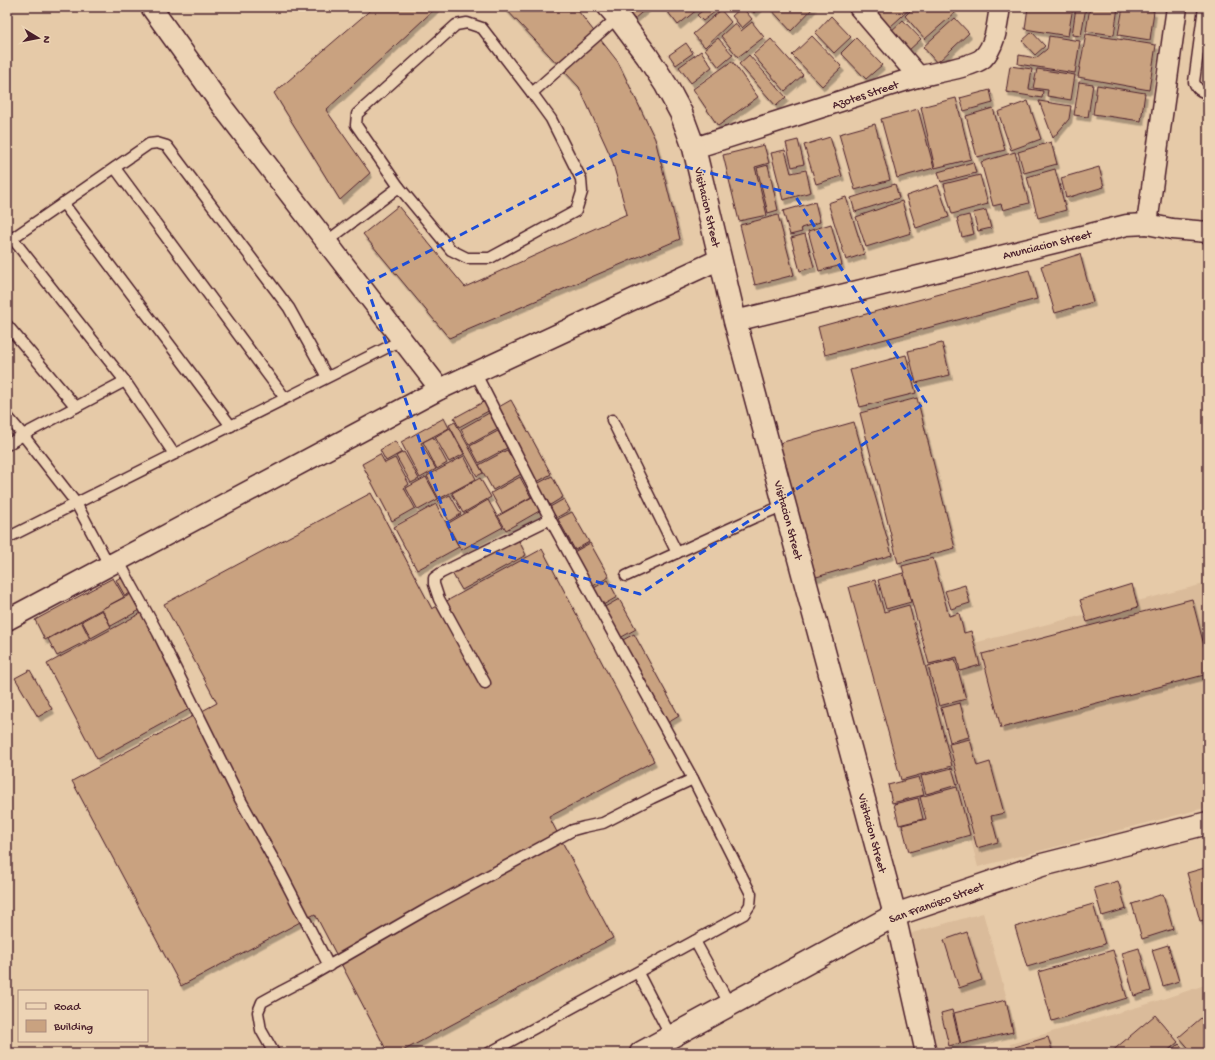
<svg xmlns="http://www.w3.org/2000/svg" width="1215" height="1060" viewBox="0 0 1215 1060" font-family="'Gochi Hand',sans-serif">
<style>
.built{fill:#dabb9a}
.building{fill:#c9a280;stroke:#4a1f2b;filter:url(#shadow)}
.lines{fill:none;stroke-linecap:round;stroke-linejoin:round}
.service-casing{stroke:#4a1f2b;stroke-width:13}
.minor-casing{stroke:#4a1f2b;stroke-width:23}
.tertiary-casing{stroke:#4a1f2b;stroke-width:25}
.service{stroke:#edd4b5;stroke-width:10}
.minor{stroke:#edd4b5;stroke-width:20}
.tertiary{stroke:#edd4b5;stroke-width:22}
.marked{fill:none;stroke:#1d4ed8;stroke-width:3;stroke-dasharray:8 5;stroke-linejoin:round}
.labels{text-anchor:middle;stroke-width:3;stroke-linejoin:round;paint-order:stroke}
.street-label{font-size:12px;fill:#4a1f2b;stroke:#edd4b5}
</style>
<defs>
<filter id="shadow"><feDropShadow dx="2.5" dy="4.5" stdDeviation="0" flood-color="#0004"/></filter>
</defs>
<rect width="100%" height="100%" fill="#e6caa8"/>
<filter id="ink" filterUnits="userSpaceOnUse"><feTurbulence type="fractalNoise" baseFrequency=".025" numOctaves="2"/><feDisplacementMap in="SourceGraphic" scale="8" xChannelSelector="R" yChannelSelector="G"/><feConvolveMatrix kernelMatrix="1 2 1 2 8 2 1 2 1" color-interpolation-filters="sRGB"/></filter>
<g filter="url(#ink)">
<g class="built">
<path d="M1208,583V807L978,867L923,656Z"/>
<path d="M983,913L1016,1031L938,1053L905,935Z"/>
<path d="M1208,984V1053H1012L1010,1044L1148,1004Z"/>
</g>
<g class="building">
<path d="M374,7H437L326,110L370,173L340,200L274,93Z"/>
<path d="M504,7H575L618,62L655,139L680,239L449,338L363,234L398,206L465,287L627,214L611,157L579,87Z"/>
<path d="M624,7H648L634,19Z"/>
<path d="M664,7H696L698,9L678,25Z"/>
<path d="M707,7H719L720,8L703,21L697,15Z"/>
<path d="M742,7L752,19L742,28L732,16Z"/>
<path d="M748,7H760L754,13Z"/>
<path d="M769,7H814L791,31Z"/>
<path d="M871,7H912L890,27Z"/>
<path d="M914,7H951L956,12L925,39L905,16Z"/>
<path d="M1028,7H1073L1068,36L1025,29Z"/>
<path d="M1076,7H1086L1081,36L1072,35Z"/>
<path d="M1090,7H1118L1114,35L1086,31Z"/>
<path d="M1123,7H1130L1154,11L1150,40L1118,35Z"/>
<path d="M721,10L731,22L705,47L693,34Z"/>
<path d="M831,16L851,37L834,53L815,33Z"/>
<path d="M955,18L969,33L937,63L923,47Z"/>
<path d="M903,20L921,39L907,52L889,33Z"/>
<path d="M752,22L764,37L738,57L721,36L735,23L741,31Z"/>
<path d="M1032,32L1045,46L1035,55L1022,41Z"/>
<path d="M1086,34L1156,45L1149,90L1078,77Z"/>
<path d="M812,36L842,67L822,86L792,55Z"/>
<path d="M1049,36L1080,41L1075,73L1018,64L1019,55L1036,58L1047,49Z"/>
<path d="M718,38L733,55L719,67L705,49Z"/>
<path d="M856,38L882,65L866,79L841,53Z"/>
<path d="M771,39L803,75L785,91L753,55Z"/>
<path d="M686,43L693,53L676,65L669,55Z"/>
<path d="M701,51L712,67L691,83L679,67Z"/>
<path d="M749,55L786,97L776,106L739,64Z"/>
<path d="M732,61L758,97L718,126L693,89Z"/>
<path d="M1010,66L1032,69L1029,89L1043,91L1042,98L1006,92Z"/>
<path d="M1037,69L1075,75L1071,100L1047,96L1048,90L1033,88Z"/>
<path d="M1079,82L1093,84L1088,117L1074,115Z"/>
<path d="M1097,85L1145,93L1141,121L1093,114Z"/>
<path d="M990,90L993,103L964,111L960,98Z"/>
<path d="M956,98L971,159L935,168L921,107Z"/>
<path d="M1028,101L1041,139L1011,150L998,112Z"/>
<path d="M1039,101L1071,106L1069,119L1053,138Z"/>
<path d="M993,108L1005,150L977,157L966,116Z"/>
<path d="M918,109L934,168L897,178L881,119Z"/>
<path d="M875,124L890,180L855,190L839,134Z"/>
<path d="M830,137L842,176L816,184L804,145Z"/>
<path d="M798,140L804,164L792,167L786,143Z"/>
<path d="M1051,142L1057,164L1024,173L1018,152Z"/>
<path d="M764,145L769,163L755,167L767,215L739,221L723,155Z"/>
<path d="M785,150L791,173L806,170L811,192L783,200L771,153Z"/>
<path d="M1015,152L1029,203L1003,210L1001,204L993,206L981,162Z"/>
<path d="M973,162L976,173L941,182L938,172Z"/>
<path d="M768,165L778,210L768,213L757,168Z"/>
<path d="M1099,167L1104,187L1066,198L1061,178Z"/>
<path d="M1055,169L1066,210L1038,218L1027,177Z"/>
<path d="M980,175L988,204L952,214L944,184Z"/>
<path d="M895,184L899,198L855,212L851,198Z"/>
<path d="M938,185L949,217L916,228L906,196Z"/>
<path d="M846,197L864,254L846,260L828,203Z"/>
<path d="M902,201L911,233L866,247L856,217Z"/>
<path d="M815,202L820,222L801,228L802,232L790,235L783,211Z"/>
<path d="M986,210L991,228L978,231L973,213Z"/>
<path d="M778,215L794,275L755,285L740,225Z"/>
<path d="M969,215L974,234L962,237L957,218Z"/>
<path d="M831,224L842,265L819,271L808,231Z"/>
<path d="M805,234L814,267L800,271L791,238Z"/>
<path d="M1080,254L1093,302L1055,313L1041,266Z"/>
<path d="M1029,270L1037,299L825,355L818,327Z"/>
<path d="M942,343L950,375L916,383L908,351Z"/>
<path d="M906,355L916,393L860,407L850,370Z"/>
<path d="M917,398L955,548L898,563L860,413Z"/>
<path d="M487,400L492,409L459,427L454,418Z"/>
<path d="M511,400L551,474L537,482L497,408Z"/>
<path d="M489,413L498,429L469,445L461,429Z"/>
<path d="M444,418L449,428L421,443L436,469L420,478L401,442Z"/>
<path d="M455,422L483,473L477,476L449,425Z"/>
<path d="M854,422L892,555L813,578L776,444Z"/>
<path d="M450,428L464,454L449,462L435,437Z"/>
<path d="M498,431L507,448L479,463L470,446Z"/>
<path d="M433,437L447,463L437,469L423,442Z"/>
<path d="M395,441L402,452L386,461L380,450Z"/>
<path d="M507,450L521,474L493,490L479,465Z"/>
<path d="M404,452L419,479L411,483L396,456Z"/>
<path d="M380,454L385,463L395,458L409,484L404,488L415,508L392,521L362,464Z"/>
<path d="M464,456L476,479L439,499L427,476Z"/>
<path d="M552,476L563,497L550,505L537,484Z"/>
<path d="M426,477L438,499L418,510L406,488Z"/>
<path d="M520,477L531,497L502,513L491,493Z"/>
<path d="M480,478L491,497L463,513L452,493Z"/>
<path d="M371,493L432,609L542,549L654,761L549,817L613,938L399,1053H388L315,914L181,986L72,781L217,703L164,604Z"/>
<path d="M450,495L461,514L449,521L438,501Z"/>
<path d="M534,496L541,510L506,530L498,516Z"/>
<path d="M564,499L570,510L556,518L550,507Z"/>
<path d="M488,500L503,527L461,550L447,524Z"/>
<path d="M436,504L459,547L417,570L394,527Z"/>
<path d="M572,512L589,542L575,550L558,519Z"/>
<path d="M517,537L526,555L462,590L452,573Z"/>
<path d="M590,543L609,577L593,586L574,552Z"/>
<path d="M933,558L949,616L959,613L964,633L971,631L980,665L960,671L957,657L929,664L902,566Z"/>
<path d="M903,573L911,602L886,609L878,580Z"/>
<path d="M124,575L132,592L125,596L116,580Z"/>
<path d="M113,578L124,597L45,640L35,620Z"/>
<path d="M608,580L617,597L603,605L594,588Z"/>
<path d="M875,580L884,612L909,605L952,766L901,780L849,587Z"/>
<path d="M1132,584L1138,607L1087,622L1080,600Z"/>
<path d="M965,585L970,603L951,609L945,591Z"/>
<path d="M131,594L140,610L111,626L102,609Z"/>
<path d="M619,599L636,629L620,638L603,608Z"/>
<path d="M1192,599L1208,661V674L1001,728L982,654Z"/>
<path d="M102,610L111,627L91,638L82,621Z"/>
<path d="M143,612L193,707L97,759L47,664Z"/>
<path d="M81,621L90,639L57,656L48,639Z"/>
<path d="M634,634L679,716L666,724L621,641Z"/>
<path d="M955,659L966,699L939,706L928,666Z"/>
<path d="M30,670L52,709L38,717L15,678Z"/>
<path d="M960,703L969,737L950,742L941,708Z"/>
<path d="M970,739L977,766L990,762L1004,813L991,816L998,842L977,848L949,744Z"/>
<path d="M952,768L957,785L926,794L921,776Z"/>
<path d="M919,777L924,795L892,803L888,785Z"/>
<path d="M957,787L970,835L909,852L902,825L926,819L920,797Z"/>
<path d="M918,798L923,819L899,825L894,804Z"/>
<path d="M1208,867V919L1200,921L1187,873Z"/>
<path d="M1118,881L1126,909L1102,916L1094,888Z"/>
<path d="M1163,894L1173,929L1142,939L1132,904Z"/>
<path d="M1093,904L1105,944L1027,967L1015,927Z"/>
<path d="M967,932L982,980L959,988L944,940Z"/>
<path d="M1168,945L1179,981L1163,986L1152,950Z"/>
<path d="M1139,948L1151,991L1134,996L1122,953Z"/>
<path d="M1113,950L1127,998L1052,1021L1038,972Z"/>
<path d="M1006,1000L1013,1032L961,1044L954,1013Z"/>
<path d="M952,1010L960,1043L949,1046L941,1013Z"/>
<path d="M1208,1012V1053H1193L1179,1037Z"/>
<path d="M1155,1015L1178,1042L1165,1053H1110Z"/>
<path d="M1048,1037L1053,1053H1017L1015,1047Z"/>
<path d="M1179,1044L1187,1053H1169Z"/>
</g>
<g class="lines">
<g class="service-casing">
<g id="service">
<path d="M1204,7L1194,82C1197,89 1200,92 1208,93"/>
<path d="M115,168L285,398"/>
<path d="M399,187L356,125L357,114L456,25L467,23L482,28L532,93"/>
<path d="M63,203L231,426"/>
<path d="M12,238L125,381"/>
<path d="M7,242L149,144L157,143L167,146L289,308L327,377"/>
<path d="M326,242L399,187L451,250L467,258H490L576,211L582,192L581,179L551,119L532,93L618,17"/>
<path d="M7,325L76,407"/>
<path d="M475,372L550,519L693,779L751,894L750,905L744,914L489,1053"/>
<path d="M7,416L23,435L7,445"/>
<path d="M612,420L677,553"/>
<path d="M7,538L402,340"/>
<path d="M118,560L158,633L240,799L281,873L329,966"/>
<path d="M109,565L76,503L23,435L125,381L174,454"/>
<path d="M626,576L753,518L785,505"/>
<path d="M485,683L439,599L434,584V578L441,573L550,519"/>
<path d="M695,941L730,1005"/>
<path d="M638,973L671,1037"/>
<path d="M274,1053L261,1030L258,1012L262,1002L282,991L307,978L427,909L573,830L584,827L603,823L652,798L693,779"/>
</g>
</g>
<g class="minor-casing">
<g id="minor">
<path d="M151,7L224,109L440,389"/>
<path d="M859,7L919,77"/>
<path d="M694,148C768,125 842,100 917,77C932,73 973,67 983,58C996,45 997,24 1000,7"/>
<path d="M1147,224L1172,229L1208,232"/>
<path d="M735,321L1127,225L1147,224L1177,7"/>
<path d="M7,620L440,389L720,259"/>
<path d="M895,915L926,1053"/>
</g>
</g>
<g class="tertiary-casing">
<g id="tertiary">
<path d="M609,7L618,17L647,56L666,85L681,113L694,148L735,321L895,915"/>
<path d="M641,1053L895,915L1042,865L1208,823"/>
</g>
</g>
<use href="#service" class="service"/>
<use href="#minor" class="minor"/>
<use href="#tertiary" class="tertiary"/>
</g>
</g>
<path class="marked" d="M622,151L794,194L926,402L640,594L454,541L366,284Z"/>
<g class="labels">
<g class="street-label">
<text transform="translate(865 94) rotate(-18)" y="4">Azotes Street</text>
<text transform="translate(708 207) rotate(77)" y="4">Visitacion Street</text>
<text transform="translate(1047 244) rotate(-14)" y="4">Anunciacion Street</text>
<text transform="translate(789 520) rotate(75)" y="4">Visitacion Street</text>
<text transform="translate(873 833) rotate(75)" y="4">Visitacion Street</text>
<text transform="translate(936 902) rotate(-20)" y="4">San Francisco Street</text>
</g>
</g>
<rect width="1215" height="1060" fill="none" stroke="#edd4b5" stroke-width="24"/>
<rect x="12" y="12" width="1191" height="1036" fill="none" stroke="#4a1f2b" stroke-width="1.5" filter="url(#ink)"/>
<rect x="18" y="990" width="130" height="52" fill="#edd4b5" stroke="#ac8c7e"/>
<rect x="26" y="1003" width="20" height="6" fill="#edd4b5" stroke="#ac8c7e"/>
<text x="54" y="1010" font-size="12" fill="#4a1f2b">Road</text>
<rect x="26" y="1020" width="20" height="12" fill="#c9a280" stroke="#ac8c7e"/>
<text x="54" y="1030" font-size="12" fill="#4a1f2b">Building</text>
<g transform="translate(38 38) rotate(100)" stroke="#edd4b5" stroke-width="3" paint-order="stroke">
<path d="M0-3L7 15L0 10L-7 15Z" fill="#4a1f2b"/>
<text y="-6" font-size="11" font-weight="bold" text-anchor="middle" fill="#4a1f2b">N</text>
</g>
</svg>
